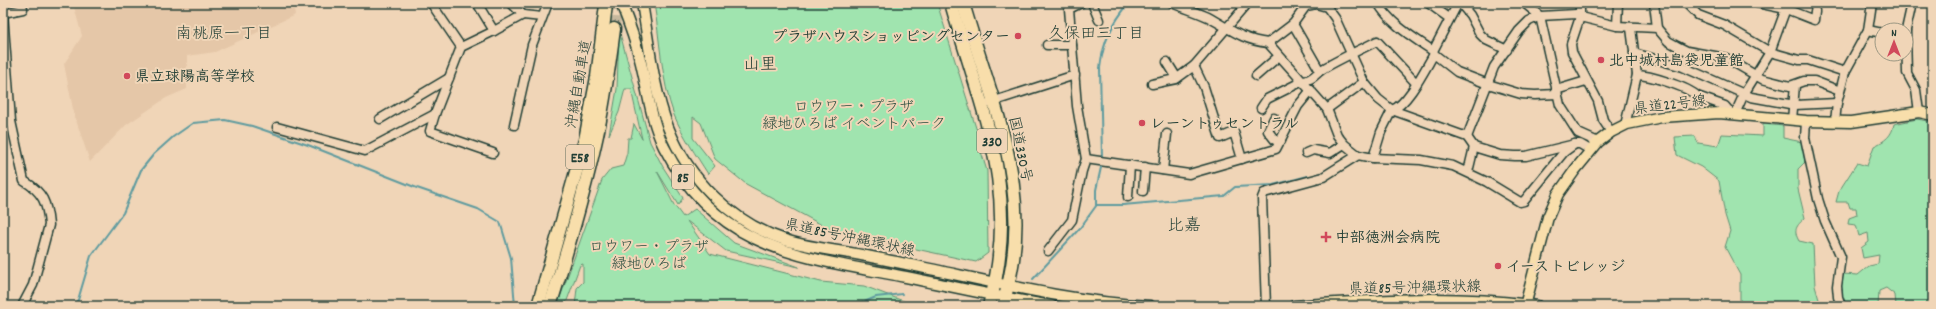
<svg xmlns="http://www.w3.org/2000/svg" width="1936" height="309" viewBox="0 0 1936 309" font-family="Dekko,'Klee One',sans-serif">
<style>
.built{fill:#e5c7a8}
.green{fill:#a0e4af;stroke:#609072}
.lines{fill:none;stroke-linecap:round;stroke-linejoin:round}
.stream{stroke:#5f9b9f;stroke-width:2}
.highway-tunnel{stroke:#c6b79d;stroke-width:12;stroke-dasharray:12 6;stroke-linecap:butt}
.minor-casing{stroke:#1f3d34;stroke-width:11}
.major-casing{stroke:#1f3d34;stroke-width:13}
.highway-casing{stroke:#1f3d34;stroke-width:15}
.minor{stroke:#f0d5b7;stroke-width:8}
.major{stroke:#f8deab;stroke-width:10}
.highway{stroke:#f8deab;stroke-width:12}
.poi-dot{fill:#d1495b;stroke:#f0d5b7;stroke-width:1.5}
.labels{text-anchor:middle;stroke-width:4;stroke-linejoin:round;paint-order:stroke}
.shield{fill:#f0d5b7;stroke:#5e6b5b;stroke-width:1}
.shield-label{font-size:14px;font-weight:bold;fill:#1f3d34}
.poi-label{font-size:15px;font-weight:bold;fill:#1f3d34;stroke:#f0d5b7;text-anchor:start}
.street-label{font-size:15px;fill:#1f3d34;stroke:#f0d5b7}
.park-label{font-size:15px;fill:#2c4e40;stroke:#f0d5b7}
.neighbourhood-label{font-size:16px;fill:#1f3d34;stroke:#f0d5b7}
.quarter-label{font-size:17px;fill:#1f3d34;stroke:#f0d5b7}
</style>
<rect width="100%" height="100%" fill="#f0d5b7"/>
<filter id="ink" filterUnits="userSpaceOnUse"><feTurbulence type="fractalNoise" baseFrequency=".025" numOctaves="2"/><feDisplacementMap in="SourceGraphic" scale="8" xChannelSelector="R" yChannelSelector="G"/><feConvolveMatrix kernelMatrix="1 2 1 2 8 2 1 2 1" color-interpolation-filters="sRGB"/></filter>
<g filter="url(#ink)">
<path class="built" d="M73,3H293L295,15L215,52L187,56V89L166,98L126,125L90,162L74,114L64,64L82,36Z"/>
<g class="green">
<path d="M654,3H937L981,144L979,145L987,171L988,253L976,262L833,231L746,184L715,159L701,123L693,117V138L715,166L708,174C696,155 683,136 674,115C661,80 660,39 654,3Z"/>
<path d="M619,30L650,142L663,167L683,198L678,205L657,171L674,205L683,217L695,209L734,243L799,267L726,251L687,221L710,254L821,282L864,286L906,302L927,306H575L577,288L583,282V264L580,265L565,306H557L602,180L611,169L623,166L627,153L628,138H631L634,124L642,139L631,89H625L619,112L609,135L617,89Z"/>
<path d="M1917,119L1933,122V151L1928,154L1933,167V306H1896L1895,295L1886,288L1879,291L1878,306H1843L1841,288L1843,274L1858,275L1869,266L1878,264L1879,255L1863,258L1861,248L1869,242L1868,233L1859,236L1856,225L1848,224L1849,218L1857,215L1856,208H1850L1848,202H1836L1839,191L1857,163L1867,166L1874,146C1885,141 1892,136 1894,124Z"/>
<path d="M1763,124L1783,126V138L1802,142L1805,162L1798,169V189L1805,218C1796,226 1793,230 1799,241L1813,244L1815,286L1820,303L1828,306H1740V275L1725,247L1730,231L1725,215L1719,181L1701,167L1677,155L1675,137L1695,136L1698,143L1718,146L1722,134L1763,136Z"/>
</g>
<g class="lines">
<g class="stream">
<path d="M1102,158L1100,68C1103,41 1112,24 1129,3"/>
<path d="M1096,205H1123L1224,196L1235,187L1273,185L1308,176"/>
<path d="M1033,279L1080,228L1096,206V190L1102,163"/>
<path d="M72,306L78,300L91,256L123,213L141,170L154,154L173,137L193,123L225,120L252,126L308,145L417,188L478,209L500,222L511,258L515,306"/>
<path d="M855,306L876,297L902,294"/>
</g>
<path class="highway-tunnel" d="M614,29L616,3"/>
<g class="minor-casing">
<g id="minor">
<path d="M431,3L461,47"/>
<path d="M477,3L494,31"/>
<path d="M1092,3L1099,20"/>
<path d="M1172,3C1184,8 1197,12 1208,17C1230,29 1242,40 1268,43L1327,109L1337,135L1344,144L1358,155L1373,158L1421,160L1453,166L1487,182L1520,202L1524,201L1564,152L1575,144"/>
<path d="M1378,3C1391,25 1413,37 1433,51"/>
<path d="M1428,3L1449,18"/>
<path d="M1460,3L1470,15L1480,34L1486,40L1507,50"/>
<path d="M1524,3L1540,16L1560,105L1578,133L1598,142"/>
<path d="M1580,3V17L1571,44L1572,52L1598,101L1603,120L1611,132"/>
<path d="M1654,3L1657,28"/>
<path d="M1686,3L1698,15L1724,25L1770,52L1799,60H1808L1845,72"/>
<path d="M1757,3L1786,9L1814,20L1815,11"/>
<path d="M3,13L11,121L24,181C43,192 47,203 49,225L33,285L22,306"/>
<path d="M3,13L23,9L22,3"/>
<path d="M523,15L542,17"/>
<path d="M1293,24L1320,71"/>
<path d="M1617,26L1618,3"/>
<path d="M1868,30L1882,33"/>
<path d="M1906,30L1912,3"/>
<path d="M1906,32L1907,73L1916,90L1919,112"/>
<path d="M1268,43L1293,24L1306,6L1316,4L1327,7L1335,18L1364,82L1378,99L1392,110L1467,137L1474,147L1500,155L1515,156H1526L1575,144H1580L1590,150"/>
<path d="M1047,45H1072"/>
<path d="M1634,53L1683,67L1751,97L1795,105L1837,103"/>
<path d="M1434,54L1457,72L1488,84L1521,94L1535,95L1557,94"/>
<path d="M1167,62L1177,78"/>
<path d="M1194,66L1248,3"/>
<path d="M1637,75C1649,75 1688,87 1697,96L1725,106L1731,113"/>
<path d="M1256,76L1279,56"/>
<path d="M1152,84L1176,79L1194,66L1204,87L1220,138L1234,132L1242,159"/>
<path d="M1556,90L1586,81"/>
<path d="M982,105L1075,75"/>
<path d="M1261,108L1267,99L1303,81C1311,81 1315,75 1321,70C1339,59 1358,51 1377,41L1416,83"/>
<path d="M1327,109L1364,82"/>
<path d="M1735,114L1744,94L1770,52L1788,3"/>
<path d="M1274,118L1268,131L1275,140L1281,141"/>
<path d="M380,119L449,78"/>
<path d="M1792,120L1795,85"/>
<path d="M1806,121L1805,138L1818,199L1825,221L1841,257L1837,286L1838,297L1841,306"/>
<path d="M1835,122L1837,103L1845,72L1868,30L1872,3"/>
<path d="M1627,124L1626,121L1637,75L1631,28"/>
<path d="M514,125L532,45L548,3"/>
<path d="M277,127L365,151L435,114"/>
<path d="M1467,137L1494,67L1519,31L1529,21L1540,16L1576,14L1580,17L1617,26L1657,28L1668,41L1677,46L1687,51L1726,58L1762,79L1790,86L1804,81H1814L1840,91"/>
<path d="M493,153L430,131L435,114L461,47L494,31L523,15L511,3"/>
<path d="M1306,153L1313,150L1330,153L1344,144"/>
<path d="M1373,158L1381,132L1392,110C1408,104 1425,69 1434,54L1433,51L1458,3"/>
<path d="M1086,159L1189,174L1276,149L1298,106L1311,90"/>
<path d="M1163,170L1167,134"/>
<path d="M1468,172L1474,147"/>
<path d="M1143,191L1145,167"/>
<path d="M1128,197L1130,165"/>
<path d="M1048,251L1072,220L1082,171L1086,159L1077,106L1069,9L1081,3"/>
<path d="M1266,306L1262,198L1264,193L1323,177L1358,155"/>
</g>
</g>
<g class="major-casing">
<g id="major">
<path d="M621,3C629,23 636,42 641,63C648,92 651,121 664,147C718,252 804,257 906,277C955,287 1003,298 1052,306"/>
<path d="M642,3C649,44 653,88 668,127C688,179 732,223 785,240C804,246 824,249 844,252C868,256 892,261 916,266C993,282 1071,302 1150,306"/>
<path d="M1294,306C1375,300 1456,294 1537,306"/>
<path d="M1525,306L1548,217L1558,194L1575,170L1598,142L1611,132L1627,124L1662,117L1719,113L1806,121L1851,122L1919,112L1933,115"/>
</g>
</g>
<g class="highway-casing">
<g id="highway">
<path d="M951,3C981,110 1022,192 989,306"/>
<path d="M963,3C992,106 1039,197 1002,306"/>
<path d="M538,306L585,140L597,77L606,5"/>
<path d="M550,306C567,252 583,198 595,144C604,106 609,67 614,29"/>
</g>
</g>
<use href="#minor" class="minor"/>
<use href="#major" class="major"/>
<use href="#highway" class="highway"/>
</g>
</g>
<g class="poi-dot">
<circle cx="1018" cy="36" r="4"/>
<circle cx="1601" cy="60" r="4"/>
<circle cx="127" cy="76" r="4"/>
<circle cx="1142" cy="123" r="4"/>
<path d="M1324 231h4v4h4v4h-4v4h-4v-4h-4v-4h4z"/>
<circle cx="1498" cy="266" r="4"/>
</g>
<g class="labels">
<g class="shield">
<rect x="977" y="129" width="30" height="24" rx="3"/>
<rect x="566" y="145" width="28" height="24" rx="3"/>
<rect x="672" y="165" width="22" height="24" rx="3"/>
</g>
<g class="shield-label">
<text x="992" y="146">330</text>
<text x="580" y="162">E58</text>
<text x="683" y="182">85</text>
</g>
<g class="poi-label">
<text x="1010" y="41" text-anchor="end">プラザハウスショッピングセンター</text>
<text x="1609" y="65">北中城村島袋児童館</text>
<text x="135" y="81">県立球陽高等学校</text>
<text x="1150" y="128">レーントゥセントラル</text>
<text x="1335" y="242">中部徳洲会病院</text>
<text x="1506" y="271">イーストビレッジ</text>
</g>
<g class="street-label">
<text transform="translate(578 84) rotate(-80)" y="5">沖縄自動車道</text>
<text transform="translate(1670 104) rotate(-7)" y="5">県道22号線</text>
<text transform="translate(1021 149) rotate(78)" y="5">国道330号</text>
<text transform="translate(850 237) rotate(12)" y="5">県道85号沖縄環状線</text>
<text transform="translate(1415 287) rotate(-1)" y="5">県道85号沖縄環状線</text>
</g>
<g class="park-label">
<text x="854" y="111">ロウワー・プラザ<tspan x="854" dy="17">緑地ひろば イベントパーク</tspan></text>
<text x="649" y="251">ロウワー・プラザ<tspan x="649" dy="17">緑地ひろば</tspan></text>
</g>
<g class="neighbourhood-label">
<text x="224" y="38">南桃原一丁目</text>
<text x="1096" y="38">久保田三丁目</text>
</g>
<g class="quarter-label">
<text x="760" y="69">山里</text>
<text x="1184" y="230">比嘉</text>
</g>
</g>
<rect width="1936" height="309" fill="none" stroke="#f0d5b7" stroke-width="16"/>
<rect x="8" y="8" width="1920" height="293" fill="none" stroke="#1f3d34" stroke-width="1.5" filter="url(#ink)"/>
<g transform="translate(1894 42)"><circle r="19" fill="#f0d5b7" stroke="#9c9883"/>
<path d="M0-3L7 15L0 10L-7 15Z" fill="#d1495b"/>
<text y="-6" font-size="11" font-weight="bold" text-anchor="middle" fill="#1f3d34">N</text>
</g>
</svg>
